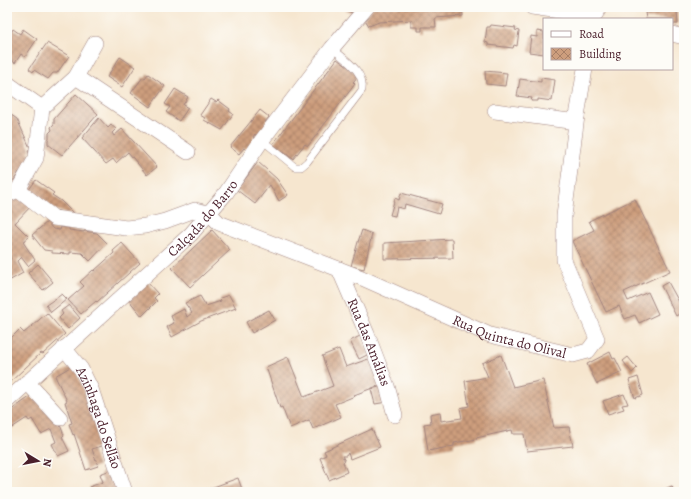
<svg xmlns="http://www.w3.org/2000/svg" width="691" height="499" viewBox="0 0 691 499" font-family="Alegreya,serif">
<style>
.building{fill:url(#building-cross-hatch)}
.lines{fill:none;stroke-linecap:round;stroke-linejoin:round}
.lane-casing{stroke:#a0827d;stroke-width:8}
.street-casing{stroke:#a0827d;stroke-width:16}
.lane{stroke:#fff;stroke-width:7}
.street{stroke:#fff;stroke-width:15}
.labels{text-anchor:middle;stroke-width:4;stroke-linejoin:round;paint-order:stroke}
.street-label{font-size:14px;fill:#4a1f2b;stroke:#fdfcf7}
</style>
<defs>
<pattern id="building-cross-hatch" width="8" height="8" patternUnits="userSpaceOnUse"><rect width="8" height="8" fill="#cd9e7d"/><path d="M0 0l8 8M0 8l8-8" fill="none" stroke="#a88067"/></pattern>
</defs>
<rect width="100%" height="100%" fill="#fdfcf7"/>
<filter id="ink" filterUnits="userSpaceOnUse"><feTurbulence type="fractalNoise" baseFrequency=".025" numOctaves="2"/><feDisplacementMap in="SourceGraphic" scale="8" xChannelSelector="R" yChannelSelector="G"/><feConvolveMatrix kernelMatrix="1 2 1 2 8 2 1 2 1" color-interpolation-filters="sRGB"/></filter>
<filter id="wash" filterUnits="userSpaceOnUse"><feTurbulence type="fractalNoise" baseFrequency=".012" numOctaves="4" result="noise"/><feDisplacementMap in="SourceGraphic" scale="16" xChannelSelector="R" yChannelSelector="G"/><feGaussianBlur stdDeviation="0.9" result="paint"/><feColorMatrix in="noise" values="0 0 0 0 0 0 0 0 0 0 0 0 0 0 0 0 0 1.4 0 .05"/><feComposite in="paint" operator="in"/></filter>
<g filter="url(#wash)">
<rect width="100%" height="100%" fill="#f6e6cf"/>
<g id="blocks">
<g class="building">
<path d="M340,7H357L352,13Z"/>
<path d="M373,7H462L463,16L435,18L436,27H422V31H418V27H411V20L379,22L369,26L364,18Z"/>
<path d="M677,11L678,24H672V19H646L645,12Z"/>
<path d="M491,25L516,28L515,30L519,31L517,46L514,45L513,48L488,45V43L485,42L487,27H490Z"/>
<path d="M13,29L20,34L23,29L37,39L25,57L21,54L15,63L7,57V35L9,36Z"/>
<path d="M537,31L544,32V54L529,52L531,36L537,37Z"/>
<path d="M47,43L69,56L57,73H53L48,79L34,70L33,72L29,69Z"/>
<path d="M120,57L135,67L122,87L107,77Z"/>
<path d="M337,59L359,75L353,82L355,84L308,146L305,144L293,159L273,144Z"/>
<path d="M485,71L507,73L505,86L486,84Z"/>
<path d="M148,74L165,86L150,107L131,93L143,77L145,78Z"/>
<path d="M541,78L555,80L552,101L538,99V101H531L532,98L517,96L520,79L541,82Z"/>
<path d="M175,89L188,97L183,105L188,108L179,121L166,112L170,107L165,104Z"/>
<path d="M76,94L98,114L62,155L48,144V140L49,138V133L52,130L51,127L54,124V119Z"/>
<path d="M211,99L216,102L218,100L230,109L229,111L233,114L222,130L204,120L205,118L200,115Z"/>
<path d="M260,110L269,117L265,122L267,124L257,136L255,134L253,137L255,139L246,150L244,148L239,154L230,147Z"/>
<path d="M7,112L17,119L31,150L28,151L30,155L21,173L19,172L14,180L7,182Z"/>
<path d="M99,118L108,128L111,125L116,129L112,133L114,136L122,129L157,167L147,175L128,152L116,163L113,159L106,164L82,138Z"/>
<path d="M258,162L277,179L288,195L279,201L270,185L255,204L237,190Z"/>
<path d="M36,180L54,193L52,195L61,201L75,215L55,210L28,191Z"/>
<path d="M401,193L442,204L439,214L405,204L404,209L397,207L395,216L390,215L395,198L399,200Z"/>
<path d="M17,195L33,204L15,223L29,237L23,242L35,260L28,266L21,257L17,261L23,273L7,282V262L11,259L9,255L7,256V209Z"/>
<path d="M635,199L670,271L624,292L628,301L648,292L658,314L639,323L635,315L625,319L619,306L606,312L572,241L594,230L589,221Z"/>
<path d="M47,222L53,229L60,230L61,227L69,228V230L84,232V231L97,233L107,243L90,261L82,253L70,252V254L52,253V251L44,250L32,235Z"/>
<path d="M212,230L230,250L190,287L172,268Z"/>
<path d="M362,230L372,234L364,269L351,266L358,242Z"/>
<path d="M452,239L453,258L384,259V243Z"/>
<path d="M122,243L140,263L97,302L96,301L81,314L68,300L84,286L80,282L93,270L94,271L114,253L113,251Z"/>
<path d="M38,264L53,282L43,290L28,273Z"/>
<path d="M147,282L158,294L154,298L157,301L142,316L128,299Z"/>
<path d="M668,282L684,311L676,316L661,286Z"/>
<path d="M62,294L67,299L51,312L46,305Z"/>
<path d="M229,295L236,308L201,321L172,337L167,327L174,323L171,316L184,309L187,317L192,313L185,303L200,296L206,306L221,301L220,298Z"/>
<path d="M69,305L80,318L68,329L59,318L63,314L61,311Z"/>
<path d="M269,310L275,320L252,333L246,322Z"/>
<path d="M47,313L65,334L43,354L41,353L7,385V352L11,348L7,342L20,329L24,333Z"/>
<path d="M360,336L369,354L359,359L350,341Z"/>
<path d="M339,349L346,367L371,358L383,384L354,395L355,396L335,404L341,417L313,429L309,420L290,428L282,407L280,408L266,367L288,357L304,397L333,386L322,356Z"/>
<path d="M610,352L613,359L615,358L622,372L597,384L587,364Z"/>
<path d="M501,355L513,387L543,380L554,428L569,427L573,446L527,451L524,434H513L512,430L476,438L477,439L454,443V446L428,451L424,424L431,423L430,414L440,412L441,421L462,418L460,408L469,406L465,381L488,377L482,363Z"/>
<path d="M628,357L637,368L632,373L623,361Z"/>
<path d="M72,366L75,368L105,445L92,449L98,466L86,470L74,434L73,435L69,424L72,423L65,402L67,401L55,376Z"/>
<path d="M638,377L643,395L635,398L629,380Z"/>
<path d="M383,386L387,402L375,404L371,389Z"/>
<path d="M34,394L60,425L64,435L62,437L69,451L58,456L52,444L56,442L51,429L41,434L32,419L29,421L27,418L7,431V413Z"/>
<path d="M624,394L628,404L622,405L624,409L608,414L603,401Z"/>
<path d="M372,429L380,447L350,459L348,453L346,456H342L345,461L343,462L347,472L329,480L320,458L326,455L324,451Z"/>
<path d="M113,469L120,492H91L89,487L103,482L100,474Z"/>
<path d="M238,478L243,492H200Z"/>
<path d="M672,486L674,492H657Z"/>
</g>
</g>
</g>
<g filter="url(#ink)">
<use href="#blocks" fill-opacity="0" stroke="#a0827d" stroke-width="1"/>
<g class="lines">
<g class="lane-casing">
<path id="lane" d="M262,140L295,167H301L307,162L362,90C365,71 345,60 332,48"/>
</g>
<g class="street-casing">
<g id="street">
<path d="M532,7L594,16L600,7"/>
<path d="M672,34L684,37"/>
<path d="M76,77L95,43"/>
<path d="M7,83L42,108L36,158L18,190"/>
<path d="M42,108L76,77L188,152"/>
<path d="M495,111L569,121L577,116"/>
<path id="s1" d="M7,195L18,190L54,218L126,228L145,226L165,221L195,210L209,213L219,223L362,278L490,335L573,355L588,351L597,339L564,260V216L577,116L585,69"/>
<path id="s2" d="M339,269L367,334L387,386L395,415"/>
<path id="s3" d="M64,348L81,369L91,389L125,492"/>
<path d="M27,382L60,418"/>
<path id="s4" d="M7,401L191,234L226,193L262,140L332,48L367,7"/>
</g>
</g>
<use href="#lane" class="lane"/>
<use href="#street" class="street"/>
</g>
</g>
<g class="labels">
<g class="street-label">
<text dy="5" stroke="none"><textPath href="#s4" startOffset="268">Calçada do Barro</textPath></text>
<text dy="5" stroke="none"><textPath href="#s1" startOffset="543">Rua Quinta do Olival</textPath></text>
<text dy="5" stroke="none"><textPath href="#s2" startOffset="79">Rua das Amálias</textPath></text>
<text dy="5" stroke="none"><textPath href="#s3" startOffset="79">Azinhaga do Sellão</textPath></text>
</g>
</g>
<rect width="691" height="499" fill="none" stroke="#fdfcf7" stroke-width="24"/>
<rect x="543" y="18" width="130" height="52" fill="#fdfcf7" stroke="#b5a4a5"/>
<rect x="551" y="31" width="20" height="6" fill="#ffffff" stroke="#b5a4a5"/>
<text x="579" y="38" font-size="12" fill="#4a1f2b">Road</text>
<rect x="551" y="48" width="20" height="12" fill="url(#building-cross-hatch)" stroke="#b5a4a5"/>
<text x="579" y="58" font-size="12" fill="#4a1f2b">Building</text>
<g transform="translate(38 461) rotate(100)" stroke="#fdfcf7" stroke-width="3" paint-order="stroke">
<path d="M0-3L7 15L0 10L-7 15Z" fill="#4a1f2b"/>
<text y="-6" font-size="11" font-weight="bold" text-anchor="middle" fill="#4a1f2b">N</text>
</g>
</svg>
